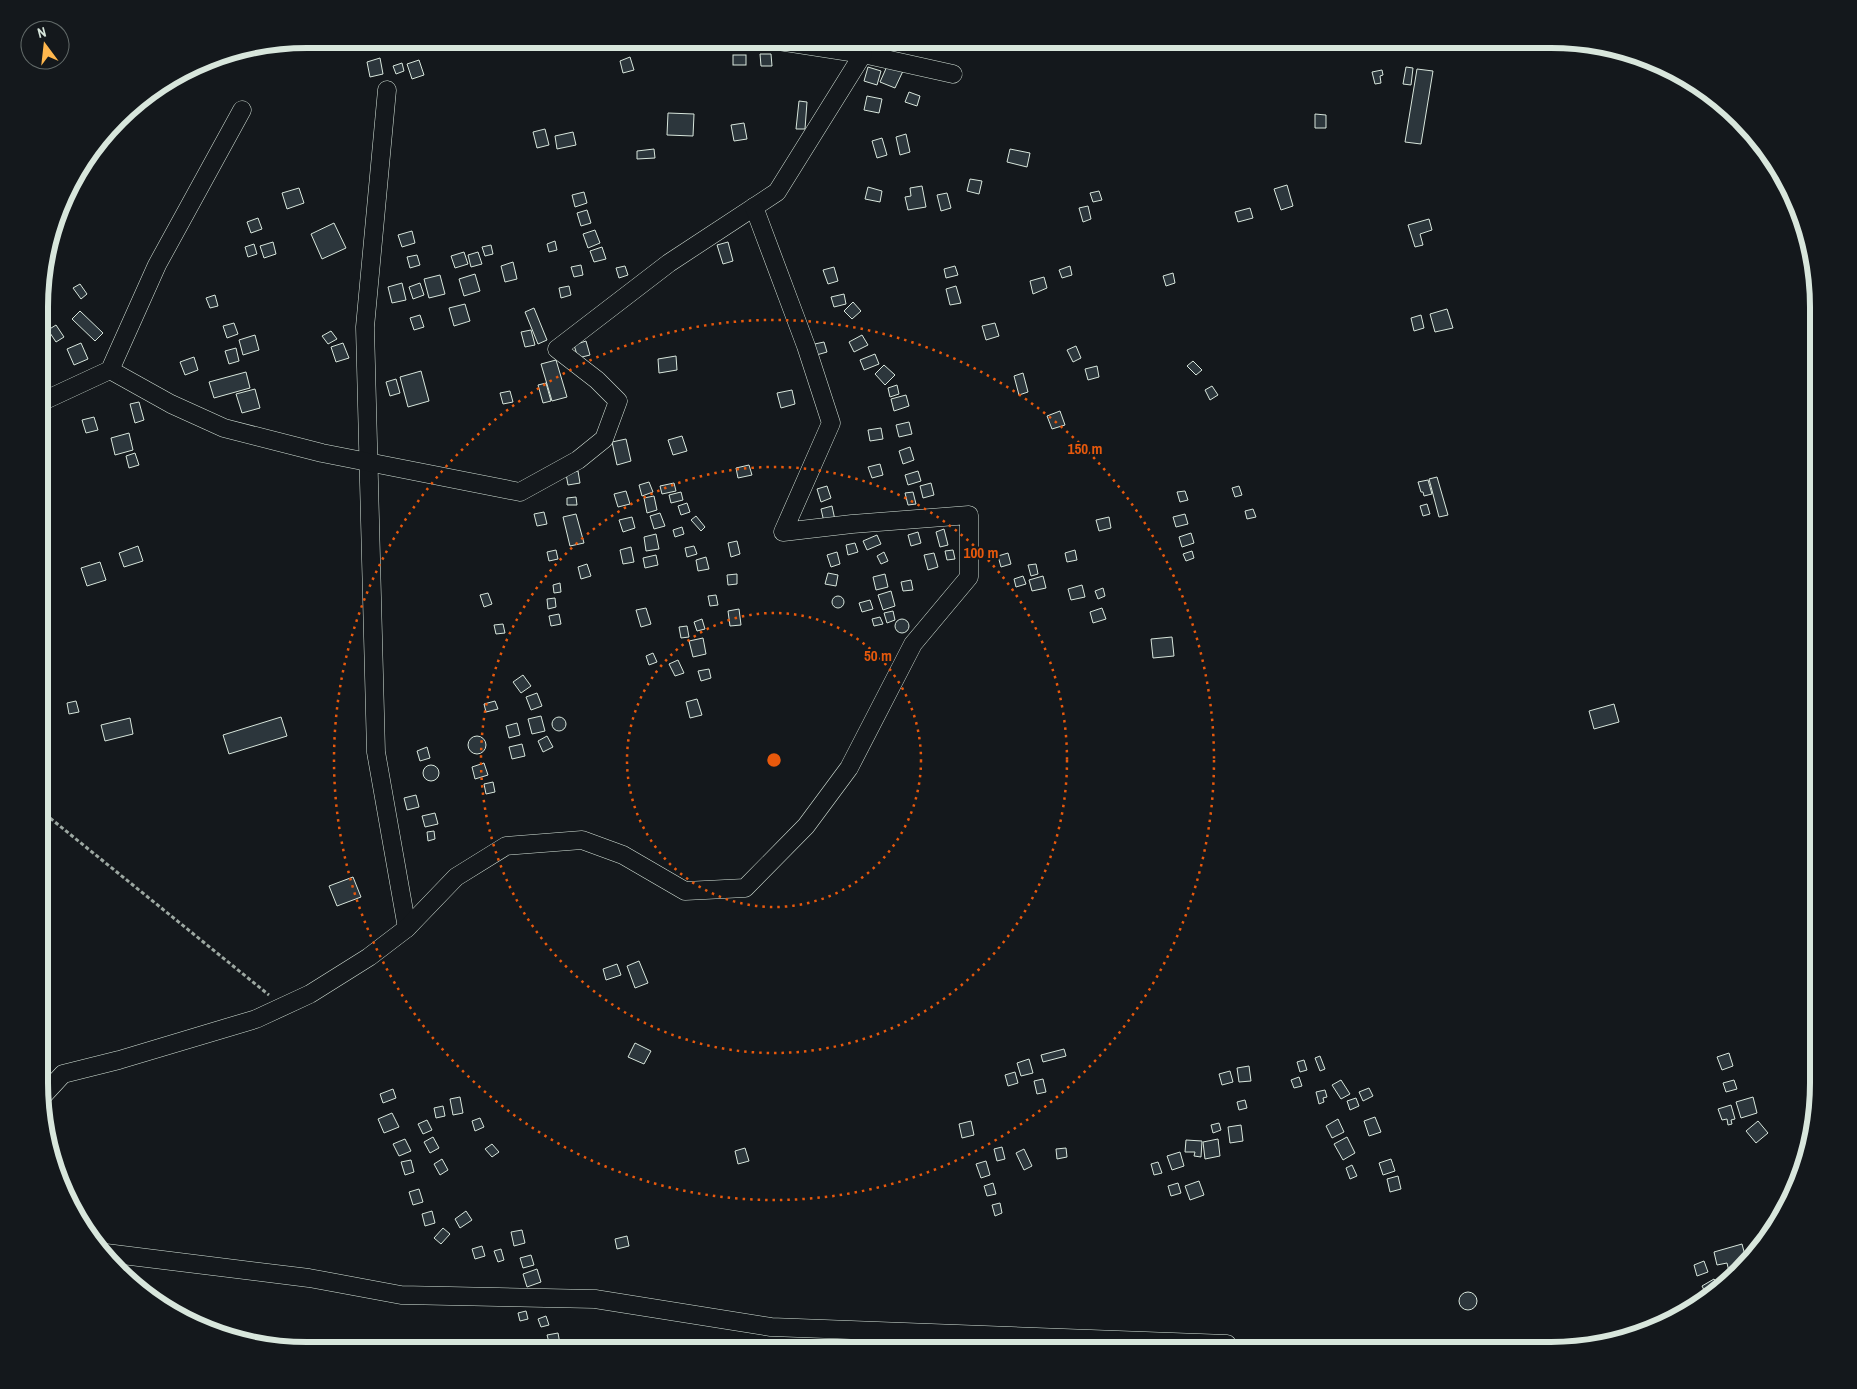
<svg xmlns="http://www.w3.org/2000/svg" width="1857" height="1389" viewBox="0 0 1857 1389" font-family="'Archivo Narrow',sans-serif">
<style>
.building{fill:#2c363c;stroke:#d8e6dc}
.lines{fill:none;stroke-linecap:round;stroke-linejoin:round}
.street-casing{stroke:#d8e6dc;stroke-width:19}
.path{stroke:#9da8a2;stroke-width:3;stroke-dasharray:4 2.5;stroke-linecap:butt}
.street{stroke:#14181c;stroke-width:18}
.ring{fill:none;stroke:#e8590c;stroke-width:2.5;stroke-dasharray:2.5 5}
.rim{fill:none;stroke:#d8e6dc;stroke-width:6}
.centre{fill:#e8590c;stroke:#14181c;stroke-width:2.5}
.ring-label{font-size:15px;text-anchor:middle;font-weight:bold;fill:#e8590c;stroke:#14181c;stroke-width:4;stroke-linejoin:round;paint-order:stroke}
</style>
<rect width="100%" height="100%" fill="#14181c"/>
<g class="building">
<path d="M760,54H771L772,66H761Z"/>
<rect x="733" y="55" width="13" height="10"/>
<path d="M630,57L634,70L623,73L620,61Z"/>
<path d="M380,58L383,74L370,77L367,62Z"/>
<path d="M419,60L424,75L412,79L407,64Z"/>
<path d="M402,63L404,71L396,74L393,66Z"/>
<path d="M888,64L903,71L895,88L880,82Z"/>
<path d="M868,67L881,71L877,85L864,81Z"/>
<path d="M1406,67L1413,68L1411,85L1403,84Z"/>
<path d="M1417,69L1433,71L1421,144L1405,142Z"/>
<path d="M1382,70L1383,75L1380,76L1381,83L1375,84L1372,72Z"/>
<path d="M909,92L920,96L917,106L905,102Z"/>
<path d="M867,96L882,99L879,113L864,110Z"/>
<path d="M799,101L807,102L805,129H796Z"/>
<path d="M668,113L694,114L693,136L667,135Z"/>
<path d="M1315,114L1326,115V128H1315Z"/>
<path d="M744,123L747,139L734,141L731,125Z"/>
<path d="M545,129L549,145L537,148L533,132Z"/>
<path d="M573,132L576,145L557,149L555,136Z"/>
<path d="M906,134L910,152L900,155L896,137Z"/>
<path d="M882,138L887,155L877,158L872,141Z"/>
<path d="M654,149L655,158L637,159V151Z"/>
<path d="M1010,149L1030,153L1027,167L1007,162Z"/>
<path d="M970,179L982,181L979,194L967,191Z"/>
<path d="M1287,185L1293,206L1281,210L1274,189Z"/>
<path d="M922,186L926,207L908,210L905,197L911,196L910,188Z"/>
<path d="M868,187L882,191L880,202L865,199Z"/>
<path d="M299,188L304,203L287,209L282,193Z"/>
<path d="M1099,191L1102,200L1093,202L1090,193Z"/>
<path d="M584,192L587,203L575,207L572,195Z"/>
<path d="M947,193L951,208L941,211L937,195Z"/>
<path d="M1088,206L1091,219L1083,222L1079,208Z"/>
<path d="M1250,208L1253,218L1238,222L1235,212Z"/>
<path d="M587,210L591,223L581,226L577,213Z"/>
<path d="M258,218L262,229L251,233L247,222Z"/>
<path d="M1429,219L1432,230L1420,234L1423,245L1415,247L1408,225Z"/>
<path d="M334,223L346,248L322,259L311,234Z"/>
<path d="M595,230L600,243L588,248L583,234Z"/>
<path d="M412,231L415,243L402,247L398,235Z"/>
<path d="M555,241L557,250L549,252L547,244Z"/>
<path d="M273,242L276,254L264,258L260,246Z"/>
<path d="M728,242L733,261L723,264L717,245Z"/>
<path d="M254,244L257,254L248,257L245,247Z"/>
<path d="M491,245L493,254L485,256L482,247Z"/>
<path d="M602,247L606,259L594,262L590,251Z"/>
<path d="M464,252L468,264L455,268L451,256Z"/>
<path d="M478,252L482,264L471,267L468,255Z"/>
<path d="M417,255L420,265L410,268L407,257Z"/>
<path d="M513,262L517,279L505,282L501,266Z"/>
<path d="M581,265L583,275L574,277L571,267Z"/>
<path d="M625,266L628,275L619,278L616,268Z"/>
<path d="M955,266L958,275L946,278L944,269Z"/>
<path d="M1070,266L1072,275L1062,278L1059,270Z"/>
<path d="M834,267L838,281L828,284L823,270Z"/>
<path d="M1173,273L1175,283L1166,286L1163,276Z"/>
<path d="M475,274L480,291L464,296L459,279Z"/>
<path d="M440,275L445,294L429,298L424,279Z"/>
<path d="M1044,277L1047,288L1033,294L1030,281Z"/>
<path d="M402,283L406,300L392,303L388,287Z"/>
<path d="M420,283L424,295L413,299L409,287Z"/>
<path d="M80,284L87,294L81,299L73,288Z"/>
<path d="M569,286L571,295L561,298L559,288Z"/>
<path d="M956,286L961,303L950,305L946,289Z"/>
<path d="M844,294L846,304L834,307L831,297Z"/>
<path d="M215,295L218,306L210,308L206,298Z"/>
<path d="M853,302L861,311L852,319L844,311Z"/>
<path d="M465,304L470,321L454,326L449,308Z"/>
<path d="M534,308L547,340L538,344L525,312Z"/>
<path d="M1447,309L1453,328L1435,332L1430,314Z"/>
<path d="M80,311L103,333L95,341L72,319Z"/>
<path d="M420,315L424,327L414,330L410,318Z"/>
<path d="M1421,315L1424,328L1414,331L1411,318Z"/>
<path d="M234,323L238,334L227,338L223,326Z"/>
<path d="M995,323L999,336L986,340L982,326Z"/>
<path d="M56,325L64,337L56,342L48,330Z"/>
<path d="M531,330L535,345L525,347L521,332Z"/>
<path d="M331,331L337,339L328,344L322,336Z"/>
<path d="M255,335L259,350L243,355L239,340Z"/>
<path d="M862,335L868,345L854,352L849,342Z"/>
<path d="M586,341L590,355L578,358L574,345Z"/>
<path d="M824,342L827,352L813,356L810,345Z"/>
<path d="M81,343L88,359L74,365L67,349Z"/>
<path d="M343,343L349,358L336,362L331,347Z"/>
<path d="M1076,346L1081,358L1073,362L1067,350Z"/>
<path d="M236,348L239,361L229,364L225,351Z"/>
<path d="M875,354L879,364L864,370L860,360Z"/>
<path d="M676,356L677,370L659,373L658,359Z"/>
<path d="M194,357L198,370L185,375L180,362Z"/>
<path d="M556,360L567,397L552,401L541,364Z"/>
<path d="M1193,361L1202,370L1196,375L1187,366Z"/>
<path d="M884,365L895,375L885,385L875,374Z"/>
<path d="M1097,366L1099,377L1088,380L1085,369Z"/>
<path d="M421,371L429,401L408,407L400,377Z"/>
<path d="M246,372L250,388L214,398L209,382Z"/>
<path d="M1023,373L1028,392L1019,395L1014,376Z"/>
<path d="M396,379L400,393L390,396L386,382Z"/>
<path d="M546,383L551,401L543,403L538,385Z"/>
<path d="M897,385L899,394L890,397L888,388Z"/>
<path d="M1212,386L1218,395L1210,400L1205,390Z"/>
<path d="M255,389L260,408L242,413L236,394Z"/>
<path d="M792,390L795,404L781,408L777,393Z"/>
<path d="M510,391L513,402L503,404L500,393Z"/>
<path d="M906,395L909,406L894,411L891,399Z"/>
<path d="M139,402L144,420L135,423L130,404Z"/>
<path d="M1060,411L1065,425L1052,429L1047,416Z"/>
<path d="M94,417L98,430L86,433L82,420Z"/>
<path d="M909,422L912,434L899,437L896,425Z"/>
<path d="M881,428L883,439L870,441L868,430Z"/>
<path d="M129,433L133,450L115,455L111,438Z"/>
<path d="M682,436L687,451L673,455L668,440Z"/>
<path d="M626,439L631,461L617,465L612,442Z"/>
<path d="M910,447L914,460L903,464L899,451Z"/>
<path d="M135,453L139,465L129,468L126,456Z"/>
<path d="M880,464L883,475L872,478L868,467Z"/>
<path d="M749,465L752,475L738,478L736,468Z"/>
<path d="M578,471L580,483L568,485L566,474Z"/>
<path d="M918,471L921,481L908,485L905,475Z"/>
<path d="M1437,477L1448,515L1439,517L1429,479Z"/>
<path d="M1428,480L1432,494L1424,496L1423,492H1421L1418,482Z"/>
<path d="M649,482L653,492L642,496L639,485Z"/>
<path d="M674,483L676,491L662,494L660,486Z"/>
<path d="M931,483L934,495L923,498L920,486Z"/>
<path d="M827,486L831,498L821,502L817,489Z"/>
<path d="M1239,486L1242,495L1235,497L1232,488Z"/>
<path d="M626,491L630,504L618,507L614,494Z"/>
<path d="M1185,491L1188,500L1180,502L1177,492Z"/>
<path d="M681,492L683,500L671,503L669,495Z"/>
<path d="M913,492L916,504L908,505L905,493Z"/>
<path d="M654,496L657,510L647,513L644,498Z"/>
<path d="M576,497L577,505H567V498Z"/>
<path d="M687,503L690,512L681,515L678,506Z"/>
<path d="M1427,504L1430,514L1423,516L1420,506Z"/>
<path d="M832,506L835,520L824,522L821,509Z"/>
<path d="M1253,509L1256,517L1247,519L1245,511Z"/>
<path d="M544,512L547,524L537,526L534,514Z"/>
<path d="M660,513L665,526L654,529L650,516Z"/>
<path d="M576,514L584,543L570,546L563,517Z"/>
<path d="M1185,514L1188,524L1176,527L1173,517Z"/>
<path d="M696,516L705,527L701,531L691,520Z"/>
<path d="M632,517L635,528L623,532L619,520Z"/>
<path d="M1109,517L1111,528L1099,531L1096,520Z"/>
<path d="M682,527L684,534L675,537L673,530Z"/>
<path d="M944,529L948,545L940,547L936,532Z"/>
<path d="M918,532L921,543L911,546L908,535Z"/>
<path d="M1191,533L1194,543L1182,547L1179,537Z"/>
<path d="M656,534L659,549L646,551L644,537Z"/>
<path d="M877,535L881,544L867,550L863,541Z"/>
<path d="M737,541L740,554L731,557L728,543Z"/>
<path d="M855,543L858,552L848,555L846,545Z"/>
<path d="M138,546L143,561L124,567L119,553Z"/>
<path d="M694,546L697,554L687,557L685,548Z"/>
<path d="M631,547L634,562L623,564L620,550Z"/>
<path d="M556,550L558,559L549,561L547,552Z"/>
<path d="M953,550L955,559L947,560L945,551Z"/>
<path d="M1075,550L1077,560L1067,562L1065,553Z"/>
<path d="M1192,551L1194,558L1186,561L1183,554Z"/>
<path d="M837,552L840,564L831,567L827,555Z"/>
<path d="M884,552L888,561L881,564L877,556Z"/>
<path d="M934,553L938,567L928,570L924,555Z"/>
<path d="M1008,553L1011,564L1001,567L998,556Z"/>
<path d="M656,555L658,565L645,568L643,558Z"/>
<path d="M706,557L709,569L698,571L696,560Z"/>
<path d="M100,562L106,580L87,586L81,568Z"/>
<path d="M587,564L591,576L581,579L578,567Z"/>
<path d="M1036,564L1038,574L1031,576L1028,565Z"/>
<path d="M828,573L838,575L836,586L825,584Z"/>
<path d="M737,574V584L728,585L727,575Z"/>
<path d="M885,574L888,587L876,590L873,577Z"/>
<path d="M1023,576L1026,584L1016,587L1014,579Z"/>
<path d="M1043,576L1046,588L1032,591L1029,580Z"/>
<path d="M911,580L913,590L903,591L901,582Z"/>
<path d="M560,583L561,592L554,593L553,585Z"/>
<path d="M1082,585L1085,597L1071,600L1068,589Z"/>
<path d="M1103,588L1105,596L1098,599L1095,591Z"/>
<path d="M891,591L895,606L883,610L878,595Z"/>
<path d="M488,593L492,604L484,607L480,595Z"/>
<path d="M716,595L718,605L710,606L708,596Z"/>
<circle cx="838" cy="602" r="6"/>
<path d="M555,598L556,607L548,609L547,599Z"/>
<path d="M870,600L873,609L862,612L859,603Z"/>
<path d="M646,608L651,624L641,627L636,610Z"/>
<path d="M1102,608L1106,619L1093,623L1090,612Z"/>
<path d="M739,609L741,625L730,626L728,611Z"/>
<path d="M893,611L895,620L887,623L884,613Z"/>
<path d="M559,614L561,624L551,626L549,616Z"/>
<path d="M880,617L883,624L874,626L872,619Z"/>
<path d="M702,619L705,629L697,631L694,622Z"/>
<circle cx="902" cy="626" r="7"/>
<path d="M503,624L505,633L496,634L494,625Z"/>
<path d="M687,626L689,637L681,638L679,627Z"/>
<path d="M1172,637L1174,656L1153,658L1151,639Z"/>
<path d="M703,638L706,654L693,657L689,641Z"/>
<path d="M653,653L657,662L649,665L646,656Z"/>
<path d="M678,660L684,673L675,676L669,664Z"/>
<path d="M709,669L711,678L701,681L698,671Z"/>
<path d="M523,675L531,686L521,693L513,682Z"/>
<path d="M537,693L542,706L531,710L526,697Z"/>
<path d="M697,699L702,715L690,718L686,702Z"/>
<path d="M76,701L79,712L69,714L67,703Z"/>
<path d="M495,701L498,709L486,712L484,704Z"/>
<path d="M1614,704L1619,722L1594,729L1589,711Z"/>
<path d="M541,716L545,731L532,734L528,719Z"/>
<circle cx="559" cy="724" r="7"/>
<path d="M281,717L287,736L229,754L223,735Z"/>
<path d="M130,718L133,734L105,741L101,725Z"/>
<path d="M517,723L520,735L509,738L506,726Z"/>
<path d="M547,736L553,747L543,752L538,741Z"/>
<circle cx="477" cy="745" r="9"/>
<path d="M522,744L525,756L512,759L509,747Z"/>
<path d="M427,747L430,758L420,761L417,751Z"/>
<path d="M484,763L488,775L475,779L472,767Z"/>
<circle cx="431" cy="773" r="8"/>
<path d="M493,782L495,792L486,794L484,784Z"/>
<path d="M416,795L419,807L407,810L404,798Z"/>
<path d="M435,813L438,824L425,827L422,816Z"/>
<path d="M434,831L435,839L428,841L427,832Z"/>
<path d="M353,877L361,897L337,906L329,886Z"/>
<path d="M639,961L648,983L635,988L627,966Z"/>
<path d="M617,964L621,975L606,980L603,969Z"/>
<path d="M635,1043L651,1051L644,1064L628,1057Z"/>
<path d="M1064,1049L1066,1056L1043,1062L1041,1055Z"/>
<path d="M1729,1053L1733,1066L1722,1070L1717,1057Z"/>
<path d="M1320,1056L1325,1069L1320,1071L1315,1058Z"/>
<path d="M1029,1059L1033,1073L1021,1076L1017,1063Z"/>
<path d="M1304,1060L1307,1070L1300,1072L1297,1062Z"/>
<path d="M1249,1066L1251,1081L1239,1082L1237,1068Z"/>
<path d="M1230,1071L1233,1082L1222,1085L1219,1074Z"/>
<path d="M1015,1072L1018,1083L1008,1086L1005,1075Z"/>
<path d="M1299,1077L1302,1086L1294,1088L1291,1080Z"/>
<path d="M1043,1079L1046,1092L1037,1094L1034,1081Z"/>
<path d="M1341,1080L1350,1094L1341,1099L1332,1085Z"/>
<path d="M1734,1080L1737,1089L1726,1092L1723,1083Z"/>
<path d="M1369,1088L1373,1096L1363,1101L1359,1092Z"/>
<path d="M393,1089L396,1098L383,1103L380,1094Z"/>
<path d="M1325,1090L1327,1097L1323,1098L1324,1102L1319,1104L1316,1092Z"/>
<path d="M460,1097L463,1113L453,1115L450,1099Z"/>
<path d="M1753,1097L1757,1113L1741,1118L1736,1102Z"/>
<path d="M1356,1098L1359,1106L1350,1110L1347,1101Z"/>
<path d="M1245,1100L1247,1108L1239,1110L1237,1102Z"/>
<path d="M1731,1105L1735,1119L1731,1120L1732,1124L1728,1125L1727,1119L1722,1120L1718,1109Z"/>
<path d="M443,1106L445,1116L436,1118L434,1108Z"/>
<path d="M392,1113L399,1127L384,1133L378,1119Z"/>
<path d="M1375,1117L1381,1132L1369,1136L1364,1121Z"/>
<path d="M480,1118L484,1127L475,1131L472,1121Z"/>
<path d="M1338,1119L1344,1132L1332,1138L1326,1126Z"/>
<path d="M427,1120L432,1130L423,1134L418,1124Z"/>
<path d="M971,1121L974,1135L962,1138L959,1124Z"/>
<path d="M1758,1121L1768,1133L1756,1143L1746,1131Z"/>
<path d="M1219,1123L1221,1130L1213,1133L1211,1125Z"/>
<path d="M1241,1125L1243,1141L1230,1143L1228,1127Z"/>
<path d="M433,1137L439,1148L430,1153L424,1142Z"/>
<path d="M1347,1137L1355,1153L1343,1160L1334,1144Z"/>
<path d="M405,1139L411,1151L399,1156L393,1144Z"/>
<path d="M1218,1139L1220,1156L1205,1159L1203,1142Z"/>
<path d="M1186,1140L1202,1141L1201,1157L1194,1156L1195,1152H1185Z"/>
<path d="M492,1144L499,1152L492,1157L485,1149Z"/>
<path d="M1002,1147L1005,1159L997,1161L994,1149Z"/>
<path d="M745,1148L749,1161L738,1164L735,1151Z"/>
<path d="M1066,1148L1067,1157L1057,1159L1056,1149Z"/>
<path d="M1024,1149L1032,1166L1024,1170L1016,1153Z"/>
<path d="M1180,1152L1184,1166L1172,1170L1167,1156Z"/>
<path d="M442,1159L448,1170L440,1175L434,1164Z"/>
<path d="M1391,1159L1395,1171L1383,1175L1379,1163Z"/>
<path d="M411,1160L414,1172L405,1175L401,1162Z"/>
<path d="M986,1161L990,1175L981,1178L976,1164Z"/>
<path d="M1158,1162L1162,1173L1154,1175L1151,1164Z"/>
<path d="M1352,1165L1357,1176L1350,1179L1346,1168Z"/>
<path d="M1398,1176L1401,1189L1390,1192L1387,1179Z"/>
<path d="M1199,1181L1204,1195L1190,1200L1185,1186Z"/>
<path d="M993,1183L996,1194L987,1196L984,1186Z"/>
<path d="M1178,1183L1181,1193L1171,1196L1168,1186Z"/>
<path d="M419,1189L423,1202L413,1205L409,1192Z"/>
<path d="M1000,1203L1002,1213L995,1216L992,1205Z"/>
<path d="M432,1211L435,1223L425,1226L422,1214Z"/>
<path d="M466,1211L472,1220L460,1228L455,1219Z"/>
<path d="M443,1228L450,1234L441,1244L434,1238Z"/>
<path d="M522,1230L525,1243L514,1246L511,1232Z"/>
<path d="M627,1236L629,1246L617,1249L615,1239Z"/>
<path d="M1742,1244L1747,1263L1730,1276L1727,1263L1717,1265L1714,1252Z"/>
<path d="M482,1246L485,1256L475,1259L472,1249Z"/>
<path d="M501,1249L504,1260L498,1262L494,1251Z"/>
<path d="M531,1255L534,1265L523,1268L520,1258Z"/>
<path d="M1704,1261L1708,1272L1697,1276L1694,1265Z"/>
<path d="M537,1269L541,1282L527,1287L523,1274Z"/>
<path d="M1714,1279L1718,1285L1706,1294L1702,1286Z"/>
<circle cx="1468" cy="1301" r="9"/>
<path d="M526,1311L528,1319L520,1321L518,1313Z"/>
<path d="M546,1316L549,1325L541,1327L538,1319Z"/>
<path d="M558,1333L560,1344L550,1346L547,1335Z"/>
</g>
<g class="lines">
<g class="street-casing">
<g id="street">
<path d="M863,54L953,74"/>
<path d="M387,90L365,327L376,752L407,928"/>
<path d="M110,370L171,404L224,428L322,453L520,492L578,460L604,439L618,401L597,380L557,349L669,263L777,192L863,54L766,39"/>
<path d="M41,402L110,370L157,265L242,110"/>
<path d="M39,1100L63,1074L119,1060L256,1019L310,994L369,957L407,928L456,877L506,846L582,840L623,855L685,891L745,888L806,826L849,768L913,644L969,577V515L852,524L783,532L831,423L806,346L754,207"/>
<path d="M106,1253L309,1278L401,1295L595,1299L771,1327L1227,1344"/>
</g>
</g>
<path class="path" d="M40,810L269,995"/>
<use href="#street" class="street"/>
</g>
<g class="ring">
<circle cx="774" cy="760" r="147"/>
<circle cx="774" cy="760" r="293"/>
<circle cx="774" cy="760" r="440"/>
</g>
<path d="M0 0H1857V1389H0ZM307 48H1551A259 259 0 0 1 1810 307V1083A259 259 0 0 1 1551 1342H307A259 259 0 0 1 48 1083V307A259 259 0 0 1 307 48Z" fill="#14181c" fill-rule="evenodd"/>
<path class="rim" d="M307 48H1551A259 259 0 0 1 1810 307V1083A259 259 0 0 1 1551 1342H307A259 259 0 0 1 48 1083V307A259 259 0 0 1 307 48Z"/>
<circle cx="774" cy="760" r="8" class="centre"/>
<g class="ring-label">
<text x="1085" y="454">150 m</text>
<text x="981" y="558">100 m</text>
<text x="878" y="661">50 m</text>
</g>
<g transform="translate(45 45) rotate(345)"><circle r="24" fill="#14181c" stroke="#626a69"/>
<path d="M0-4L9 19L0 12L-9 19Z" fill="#ffb74d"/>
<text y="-8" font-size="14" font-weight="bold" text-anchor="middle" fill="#d8e6dc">N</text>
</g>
</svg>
